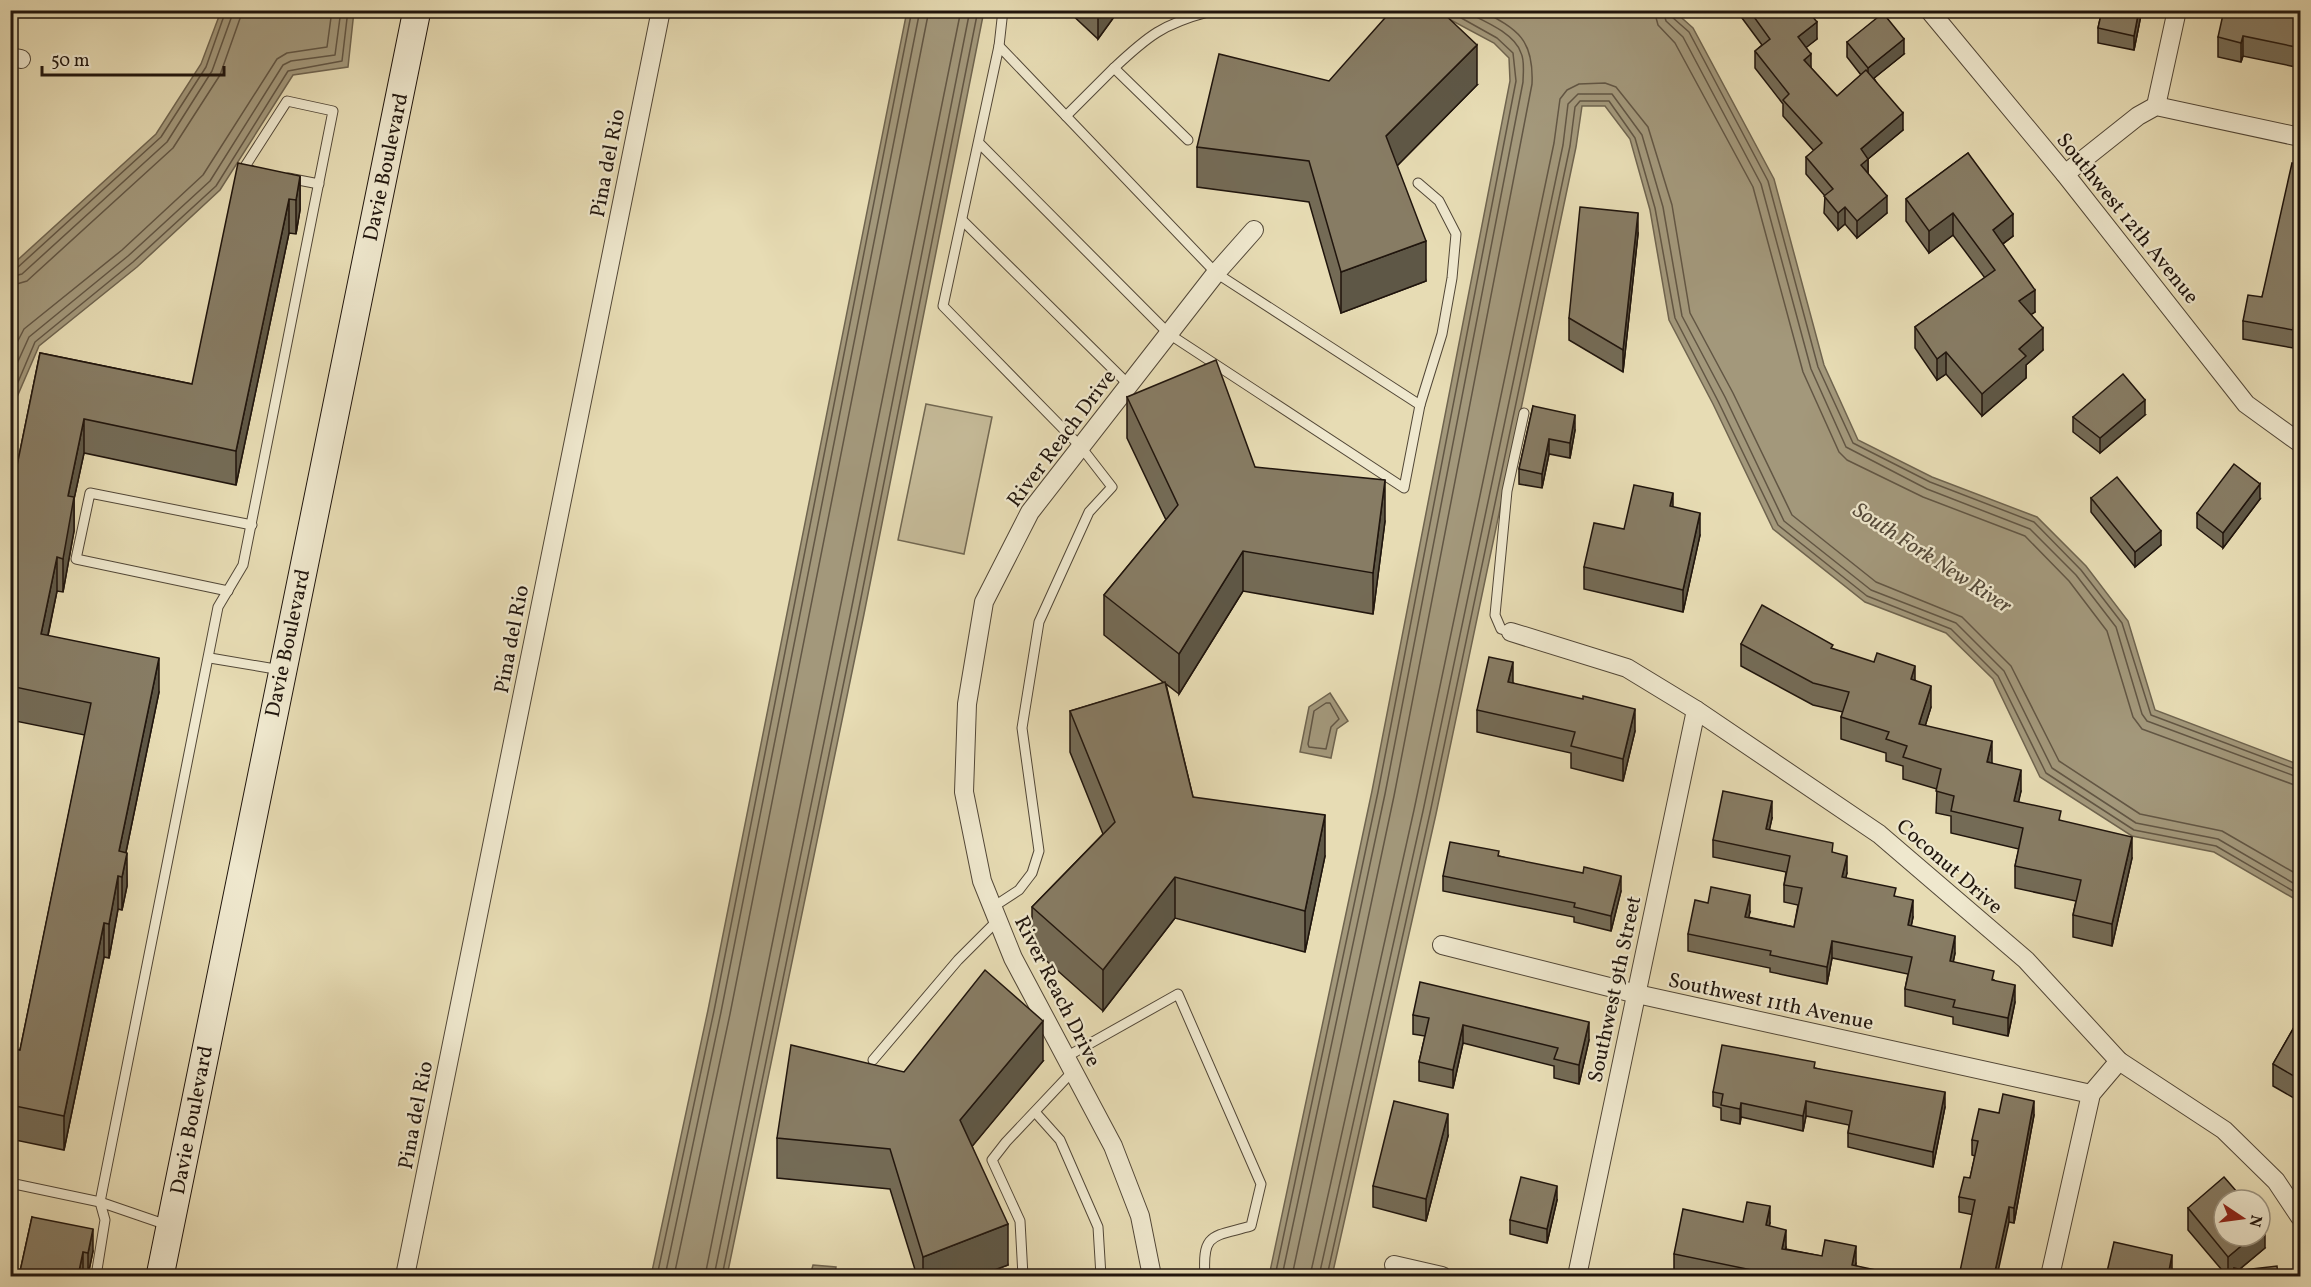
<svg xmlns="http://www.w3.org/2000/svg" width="2311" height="1287" viewBox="0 0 2311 1287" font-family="Vollkorn,serif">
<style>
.green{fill:#c5ba98;stroke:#726852;stroke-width:1.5}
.water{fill:#a3987b;stroke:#6f644f;stroke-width:1.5}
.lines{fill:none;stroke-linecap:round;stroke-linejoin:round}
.shore{stroke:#625644;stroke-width:1.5}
.lane-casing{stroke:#524737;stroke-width:11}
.street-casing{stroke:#524737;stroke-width:20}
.secondary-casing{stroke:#20150d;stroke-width:29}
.lane{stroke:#efe8ce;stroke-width:9}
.street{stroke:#efe8ce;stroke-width:18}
.secondary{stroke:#efe8ce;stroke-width:27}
.wall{fill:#746b56;stroke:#20150d;stroke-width:1.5}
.shaded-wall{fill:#5e5746;stroke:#20150d;stroke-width:1.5}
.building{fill:#877c64;stroke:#20150d;stroke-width:1.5}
.labels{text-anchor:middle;stroke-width:4.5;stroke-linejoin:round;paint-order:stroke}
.street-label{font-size:21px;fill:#20150d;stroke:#efe8ce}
.water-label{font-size:22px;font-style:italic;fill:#544939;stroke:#efe8ce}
</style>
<rect width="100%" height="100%" fill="#e7dcb4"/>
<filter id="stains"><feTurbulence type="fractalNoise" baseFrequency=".00333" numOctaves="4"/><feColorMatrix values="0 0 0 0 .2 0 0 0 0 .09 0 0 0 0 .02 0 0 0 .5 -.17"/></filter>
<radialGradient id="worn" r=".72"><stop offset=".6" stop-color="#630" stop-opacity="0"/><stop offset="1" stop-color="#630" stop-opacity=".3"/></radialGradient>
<path class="green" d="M926,404L992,417L964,554L898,540Z"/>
<g class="water">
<path d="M221,11H354L348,67L293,75L220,190L137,267L39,346L17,397L11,431V266L156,134L201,64Z"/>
<path d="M907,11H984L864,614L727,1276H651L708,1010Z"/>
<path d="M1434,11H1674L1693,28L1774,179L1824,365L1858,440L1932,477L2037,517L2086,566L2128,621L2155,710L2300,765V902L2214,852L2132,836L2040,777L1993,679L1946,633L1865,602L1773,529L1713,404L1669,320L1650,210L1630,139L1605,106H1582L1576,147L1436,814L1332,1276H1269L1372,791L1510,81L1509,58L1494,43Z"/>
<path d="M1330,693L1348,721L1337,729L1331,758L1300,752L1309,707Z"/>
<path d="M813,1265L836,1267L835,1276H810Z"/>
</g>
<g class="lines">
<g class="shore">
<path d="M1654,10L1658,25L1675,43L1753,187L1803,372L1839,452L1847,460L1923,497L2025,536L2069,581L2107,631L2133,717L2142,729L2300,787"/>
<path d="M1663,10L1666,21L1683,37L1761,184L1811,369L1846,447L1927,489L2030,529L2076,575L2116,627L2142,714L2147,721L2300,778"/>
<path d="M1670,10L1672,17L1689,32L1768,181L1818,367L1853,443L1930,482L2034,522L2081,570L2122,623L2151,715L2300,771"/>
<path d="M10,270L17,268L161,137L206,67L226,10"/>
<path d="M10,277L22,274L167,142L212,71L234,10"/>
<path d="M10,286L27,281L173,148L220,75L243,10"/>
<path d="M10,356L24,329L122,250L203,175L277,59L287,53L327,47L332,10"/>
<path d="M10,379L29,337L128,256L210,181L283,65L291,61L335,55L341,10"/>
<path d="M10,401L35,342L133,262L216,186L288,71L342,61L348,10"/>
<path d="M1326,703H1330L1339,719L1331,727L1326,749L1309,747L1308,744L1314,711Z"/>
<path d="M657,1276L714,1011L912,10"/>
<path d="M665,1276L721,1012L920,10"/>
<path d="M674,1276L730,1014L929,10"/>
<path d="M705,1276L961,10"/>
<path d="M714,1276L851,611L970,10"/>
<path d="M722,1276L858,613L978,10"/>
<path d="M1275,1276L1378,792L1516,81L1513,53L1497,38L1447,10"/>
<path d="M1282,1276L1385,794L1523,82C1523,74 1525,61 1521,53C1514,32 1481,20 1462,10"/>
<path d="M1292,1276L1394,796L1532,84C1534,39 1518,30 1481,10"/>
<path d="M1310,1276L1414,810L1554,143L1560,99L1567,90L1579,84L1605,83L1616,87L1648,127L1672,205L1690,313L1733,393L1792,515L1876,582L1962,617L2011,666L2059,761L2140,814L2222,831L2300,876"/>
<path d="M1319,1276L1423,811L1563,145L1568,104L1578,94H1612L1642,135L1663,207L1682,316L1725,397L1784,521L1871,590L1956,623L2004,671L2052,768L2136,823L2218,839L2300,887"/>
<path d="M1327,1276L1430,813L1570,146L1575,107L1580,101H1609L1635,138L1655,208L1675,318L1718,401L1778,525L1867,596L1951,629L1998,676L2046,773L2134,830L2216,846L2300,895"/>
</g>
<g class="lane-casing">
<g id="lane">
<path d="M999,46L1003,10"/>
<path d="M1114,68C1148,36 1163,24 1208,12"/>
<path d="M1066,116L1114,68L1188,140"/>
<path d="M979,143L1169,334L1404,488L1420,405L1216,273L999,46L943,306L1081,447L1112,487L1089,512L1039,622L1022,728L1039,851L1032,873L1019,890L993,907"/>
<path d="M288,178L319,184"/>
<path d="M1418,183L1439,201L1456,234L1452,278L1442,334L1420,405"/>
<path d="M962,220L1129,385"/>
<path d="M228,591L76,559L90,493L252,525"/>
<path d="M1511,632L1501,629L1495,615L1507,491L1524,413"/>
<path d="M210,658L281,670"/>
<path d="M1066,1057L1178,994L1261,1184L1251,1226C1213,1237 1202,1232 1205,1276"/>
<path d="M873,1060L958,960L998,920"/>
<path d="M1035,1112L1060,1140L1098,1227L1101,1276"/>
<path d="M10,1183L100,1202L167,1225"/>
<path d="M96,1276L105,1220L100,1202L218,607L243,565L333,111L287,101L244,168L251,170"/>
<path d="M1023,1276L1020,1221L992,1160L1006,1142L1073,1071"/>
</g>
</g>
<g class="street-casing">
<g id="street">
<path d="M1929,10L2065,174L2246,404L2300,443"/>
<path d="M10,57L21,59"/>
<path d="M2156,106L2177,10"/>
<path d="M2065,174L2138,116L2156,106L2300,137"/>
<path d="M1511,632L1627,668L1696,710L1879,834L2026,960L2119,1061L2224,1130L2276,1181L2300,1217"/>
<path d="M1442,945L1637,994L2091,1094"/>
<path d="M1394,1265L1442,1276"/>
<path d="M405,1276L661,10"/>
<path d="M1152,1276L1140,1216L1113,1146L1013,958L982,881L964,792L967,704L984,602L1030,512L1216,273L1254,230"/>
<path d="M1577,1276L1696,710"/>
<path d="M2050,1276L2091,1094L2119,1061"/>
</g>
</g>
<g class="secondary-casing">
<path id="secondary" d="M160,1276L417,10"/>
</g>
<use href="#lane" class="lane"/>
<use href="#street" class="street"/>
<use href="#secondary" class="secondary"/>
</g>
<g class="wall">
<path d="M1067,10H1119L1098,39Z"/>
<path d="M1736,10H1807L1817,39L1806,47L1811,68L1837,96L1861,75L1847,57V42L1904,54L1874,78L1903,130L1868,159V174L1887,213L1857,238L1845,224L1838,230L1824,213L1825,196L1806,174V157L1814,151L1783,116V104L1755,68V51L1762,45Z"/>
<path d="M2102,10H2142L2134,50L2098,43V28Z"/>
<path d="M2301,10V46L2296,67L2243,56L2241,62L2218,57V37Z"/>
<path d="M1477,85L1397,166L1426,281L1341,313L1309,202L1197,187V147Z"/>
<path d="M1968,153L2013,236L2003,244L2035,312L2031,314L2043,350L2026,365V378L1982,416L1946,374L1937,380L1915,348V327L1985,278L1953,235L1929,253L1906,221V199Z"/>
<path d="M2301,165V301L2298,312V322L2293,348L2243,339V321L2262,297Z"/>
<path d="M300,176V210L296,234L289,233L236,485L84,453L74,499V531L63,592L57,591L48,636L159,692L126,852L127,886L122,910L118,909L109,958L104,957L64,1150L10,1139V1048L20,1050L85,735L10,720V500L40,353L192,384Z"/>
<path d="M1638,234L1623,372L1569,340V318Z"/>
<path d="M1127,397L1255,467L1385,521L1373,614L1243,591L1179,694L1166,684L1193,797L1325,856L1305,952L1175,918L1103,1011L1032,948V907L1103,834L1070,752V711L1164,683L1104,635V595L1166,520L1127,438Z"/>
<path d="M1533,406L1575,430L1570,458L1549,454L1542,488L1519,484V469Z"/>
<path d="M2145,415L2100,453L2073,432V417Z"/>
<path d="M2091,498L2161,545L2135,567L2091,512Z"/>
<path d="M2260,499L2223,548L2197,528V513Z"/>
<path d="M1673,507L1700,535L1683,612L1584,589V567L1624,529Z"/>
<path d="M1741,644L1833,649L1915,680L1931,707L1925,726L1992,763L2021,791L2018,802L2061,821L2132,858L2112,946L2073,937V915L2076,901L2015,888V866L2019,849L1951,833V816L1936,813L1937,789L1903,779V766L1886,761V753L1841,739V717L1843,712L1813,705L1741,666Z"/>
<path d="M1513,683L1635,731L1623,781L1571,768V753L1477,732V710Z"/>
<path d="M1772,818L1769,830L1833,853L1847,873L1845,878L1896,897L1913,917L1911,926L1955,953L1953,962L1994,980L2015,1002L2008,1036L1953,1024V1017L1905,1006V989L1908,974L1832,958L1827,984L1770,972V968L1688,951V934L1750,912L1748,917L1794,927L1798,905L1784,902V885L1786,872L1713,857V840Z"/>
<path d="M1499,856L1621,891L1611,931L1574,922V917L1443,891V876Z"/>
<path d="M1413,1015L1589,1040L1579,1084L1554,1078V1066L1463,1043L1453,1088L1419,1081V1062L1425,1036L1413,1034Z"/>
<path d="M2301,1015V1098L2299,1101L2273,1086V1064Z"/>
<path d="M1043,1061L972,1146L1008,1265L978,1276H917L890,1189L777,1178V1138L904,1072Z"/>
<path d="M1815,1068L1945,1107L1933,1167L1848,1147V1133L1849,1125L1806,1116L1803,1131L1741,1117L1740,1124L1721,1120V1108L1713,1106V1092Z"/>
<path d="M1999,1113L2034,1115L2014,1223L1959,1212V1197L1970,1178L1975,1156L1972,1155V1140Z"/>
<path d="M1448,1136L1426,1221L1373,1207V1186Z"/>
<path d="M1557,1200L1547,1243L1510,1234V1220Z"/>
<path d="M2188,1208L2265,1248L2240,1269L2278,1276H2234V1274L2231,1276H2227L2188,1230Z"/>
<path d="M32,1217L93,1251L88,1275L83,1274V1276H19Z"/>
<path d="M1743,1222L1770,1223L1769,1226L1786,1247V1249L1856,1263V1266L1890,1276H1701L1674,1271V1254Z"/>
<path d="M2172,1269L2171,1276H2106Z"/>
</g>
<g class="shaded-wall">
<path d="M1098,10H1119L1098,39Z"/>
<path d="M2139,10H2142L2134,50V36Z"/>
<path d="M1817,22V39L1798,54V37Z"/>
<path d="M2301,26V46L2296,67V47Z"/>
<path d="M2243,36V56L2241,62V43Z"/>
<path d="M1904,39V54L1868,83V68Z"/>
<path d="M1477,45V85L1386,177V136Z"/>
<path d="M1811,54V71L1804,60Z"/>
<path d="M1903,113V130L1868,159V176L1861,182V149Z"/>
<path d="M300,176V210L296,234V200Z"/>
<path d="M1887,196V213L1857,238V221Z"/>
<path d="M289,199V233L236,485V451Z"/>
<path d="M1845,207V224L1838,230V213Z"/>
<path d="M1638,213V234L1623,372V350Z"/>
<path d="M1953,213V235L1929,253V231Z"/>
<path d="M2013,214V236L1993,251V230Z"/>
<path d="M1426,241V281L1341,313V272Z"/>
<path d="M2301,283V301L2298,312V322L2293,348V330L2296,303Z"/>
<path d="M2035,290V312L2019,323V301Z"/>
<path d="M2043,328V350L2026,365V378L1982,416V394L2019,349Z"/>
<path d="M1946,352V374L1937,380V359Z"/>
<path d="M2145,400V415L2100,453V438Z"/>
<path d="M1575,415V430L1570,458V443Z"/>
<path d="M84,419V453L74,499V531L63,592V559L68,496Z"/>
<path d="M1549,439V454L1542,488V474Z"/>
<path d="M1385,480V521L1373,614V573Z"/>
<path d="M2260,484V499L2223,548V533Z"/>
<path d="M1673,493V515L1670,506Z"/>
<path d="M1700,513V535L1683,612V590Z"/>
<path d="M2161,531V545L2135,567V552Z"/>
<path d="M1243,551V591L1179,694V654Z"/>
<path d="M57,557V591L41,668V634Z"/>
<path d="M159,658V692L121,876L119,851Z"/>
<path d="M1513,662V684L1508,682Z"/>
<path d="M1915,666V688L1911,679Z"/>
<path d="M1931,686V707L1919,746V724Z"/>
<path d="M1635,709V731L1623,781V759Z"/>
<path d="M1992,741V763L1987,762Z"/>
<path d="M2021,770V791L2014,823V801Z"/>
<path d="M1772,801V818L1766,846V829Z"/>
<path d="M1325,815V856L1305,952V911Z"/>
<path d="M2132,837V858L2112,946V924Z"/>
<path d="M127,853V886L122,910V877Z"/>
<path d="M1847,856V873L1842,894V877Z"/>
<path d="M118,876V909L109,958V924Z"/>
<path d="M1621,876V891L1611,931V916Z"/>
<path d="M1175,877V918L1103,1011V970Z"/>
<path d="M1750,895V912L1745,934V917Z"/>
<path d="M1913,900V917L1908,942V925Z"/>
<path d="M104,923V957L64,1150V1116Z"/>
<path d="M1955,936V953L1950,978V961Z"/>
<path d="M1832,941V958L1827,984V967Z"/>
<path d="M2015,985V1002L2008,1036V1018Z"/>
<path d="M1043,1021V1061L960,1161V1120Z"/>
<path d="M1589,1022V1040L1579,1084V1065Z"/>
<path d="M1463,1025V1043L1453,1088V1070Z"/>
<path d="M2301,1077V1098L2299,1101V1079Z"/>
<path d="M1945,1092V1107L1933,1167V1152Z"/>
<path d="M1806,1101V1116L1803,1131V1116Z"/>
<path d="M2034,1101V1115L2014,1223V1208Z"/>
<path d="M1741,1103V1117L1740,1124V1109Z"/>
<path d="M1448,1114V1136L1426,1221V1199Z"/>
<path d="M1557,1186V1200L1547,1243V1229Z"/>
<path d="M1770,1206V1223L1766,1242V1225Z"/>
<path d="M2009,1207V1222L1997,1276H1994Z"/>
<path d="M1008,1224V1265L978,1276H923V1257Z"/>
<path d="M2265,1226V1248L2235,1273L2234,1268V1274L2231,1276H2228V1257L2253,1236H2260V1230Z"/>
<path d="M93,1229V1251L88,1275V1253Z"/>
<path d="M1786,1230V1247L1782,1266V1249Z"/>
<path d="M1856,1246V1263L1853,1276L1852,1265Z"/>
<path d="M83,1252V1276H78Z"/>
<path d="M2172,1255V1269L2171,1276H2168Z"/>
</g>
<g class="building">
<path d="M1392,10H1440L1477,45L1386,136L1426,241L1341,272L1309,161L1197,147L1219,54L1329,81Z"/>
<path d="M1749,10H1807L1817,22L1798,37L1811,54L1804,60L1837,96L1866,70L1903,113L1861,149L1868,159L1861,165L1887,196L1857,221L1845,207L1838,213L1824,196L1833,189L1806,157L1822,143L1783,100L1789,94L1755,51L1770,39Z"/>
<path d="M2102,10H2139L2134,36L2098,28Z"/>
<path d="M2224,10H2301V26L2296,47L2243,36L2241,43L2218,37Z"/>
<path d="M1883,13L1904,39L1868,68L1847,42Z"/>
<path d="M1968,153L2013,214L1993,230L2035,290L2019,301L2043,328L2019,349L2026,356L1982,394L1946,352L1937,359L1915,327L1995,270L1953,213L1929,231L1906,199Z"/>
<path d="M238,163L300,176L296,200L289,199L236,451L84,419L68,496L74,497L63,559L57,557L41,634L159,658L119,851L127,853L122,877L118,876L109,924L104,923L64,1116L10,1105V1048L20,1050L91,703L10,686V500L40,353L192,384Z"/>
<path d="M2292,163L2301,165V283L2296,303L2298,304L2293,330L2243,321L2248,295L2262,297Z"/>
<path d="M1580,207L1638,213L1623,350L1569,318Z"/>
<path d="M1216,360L1255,467L1385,480L1373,573L1243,551L1179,654L1104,595L1178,505L1127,397Z"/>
<path d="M2123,374L2145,400L2100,438L2073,417Z"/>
<path d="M1533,406L1575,415L1570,443L1549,439L1542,474L1519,469Z"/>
<path d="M2234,464L2260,484L2223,533L2197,513Z"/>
<path d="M2117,477L2161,531L2135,552L2091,498Z"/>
<path d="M1634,485L1673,493L1670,506L1700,513L1683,590L1584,567L1594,523L1624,529Z"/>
<path d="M1762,605L1833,645L1831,648L1874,662L1877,653L1915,666L1911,679L1931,686L1919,724L1992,741L1987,762L2021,770L2014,801L2061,811L2059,820L2132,837L2112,924L2073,915L2081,880L2015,866L2023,828L1951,811L1954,796L1936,791L1941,769L1903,757L1907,746L1886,739L1889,732L1841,717L1849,692L1813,683L1741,644Z"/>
<path d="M1489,657L1513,662L1508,682L1583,699V696L1635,709L1623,759L1571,746L1575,732L1477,710Z"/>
<path d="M1165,682L1193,797L1325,815L1305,911L1175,877L1103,970L1032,907L1115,822L1070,711Z"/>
<path d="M1723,791L1772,801L1766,829L1833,843L1832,852L1847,856L1842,877L1896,888L1894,896L1913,900L1908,925L1955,936L1950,961L1994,971L1992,980L2015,985L2008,1018L1953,1007L1955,1000L1905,989L1912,957L1832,941L1827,967L1770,955L1771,951L1688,934L1695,900L1708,903L1711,887L1750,895L1745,917L1794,927L1802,888L1784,885L1790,856L1713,840Z"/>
<path d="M1450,842L1499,851L1498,856L1583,873L1584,867L1621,876L1611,916L1574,907L1575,903L1443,876Z"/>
<path d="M985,970L1043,1021L960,1120L1008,1224L923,1257L890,1149L777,1138L791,1045L904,1072Z"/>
<path d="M1420,982L1589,1022L1579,1065L1554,1059L1558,1048L1463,1025L1453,1070L1419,1062L1429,1018L1413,1015Z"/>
<path d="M2301,1015V1077L2299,1079L2273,1064Z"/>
<path d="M1722,1045L1815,1062L1814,1068L1945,1092L1933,1152L1848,1133L1852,1111L1806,1101L1803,1116L1741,1103L1740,1109L1721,1105L1723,1094L1713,1092Z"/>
<path d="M2003,1094L2034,1101L2014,1208L2009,1207L1994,1276H1959L1975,1200L1959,1197L1964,1177L1970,1178L1978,1141L1972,1140L1979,1109L1999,1113Z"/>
<path d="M1394,1101L1448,1114L1426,1199L1373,1186Z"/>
<path d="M1521,1177L1557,1186L1547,1229L1510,1220Z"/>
<path d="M2224,1177L2244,1200H2224V1236H2253L2228,1257L2188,1208Z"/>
<path d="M1747,1202L1770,1206L1766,1225L1786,1230L1782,1249L1822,1256L1825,1240L1856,1246L1852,1265L1890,1273L1889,1276H1751L1752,1270L1674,1254L1683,1209L1743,1222Z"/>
<path d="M32,1217L93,1229L88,1253L83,1252L78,1276H19Z"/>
<path d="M2260,1220L2265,1226L2260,1230Z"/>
<path d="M2114,1242L2172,1255L2168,1276H2160L2141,1272L2140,1276H2106Z"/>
<path d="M2277,1266L2278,1276H2235L2234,1268L2243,1270Z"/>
</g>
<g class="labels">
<g class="street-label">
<text transform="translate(607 163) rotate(-79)" y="7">Pina del Rio</text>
<text transform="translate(385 167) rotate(-78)" y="7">Davie Boulevard</text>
<text transform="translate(2128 218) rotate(51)" y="7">Southwest 12th Avenue</text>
<text transform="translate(1061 438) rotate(-53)" y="7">River Reach Drive</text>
<text transform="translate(511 639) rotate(-79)" y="7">Pina del Rio</text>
<text transform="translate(287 643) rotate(-78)" y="7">Davie Boulevard</text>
<text transform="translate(1950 866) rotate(41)" y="7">Coconut Drive</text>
<text transform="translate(1614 989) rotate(-78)" y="7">Southwest 9th Street</text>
<text transform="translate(1058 991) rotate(63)" y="7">River Reach Drive</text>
<text transform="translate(1771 1001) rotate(12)" y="7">Southwest 11th Avenue</text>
<text transform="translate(415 1115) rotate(-79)" y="7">Pina del Rio</text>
<text transform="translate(191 1120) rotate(-79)" y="7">Davie Boulevard</text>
</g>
<g class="water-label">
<text transform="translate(1933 557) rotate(33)" y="8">South Fork New River</text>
</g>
</g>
<rect width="2311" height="1287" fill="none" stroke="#e7dcb4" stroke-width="36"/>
<rect x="12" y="12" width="2287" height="1263" fill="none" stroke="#20150d" stroke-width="3"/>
<rect x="18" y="18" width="2275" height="1251" fill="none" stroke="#20150d" stroke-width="1.5"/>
<g transform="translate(2242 1218) rotate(103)"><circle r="28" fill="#efe8ce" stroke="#9c9481" stroke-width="1.5"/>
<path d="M0-4.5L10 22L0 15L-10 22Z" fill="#8f2418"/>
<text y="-9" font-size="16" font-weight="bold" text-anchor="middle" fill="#20150d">N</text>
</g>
<path d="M42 66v9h182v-9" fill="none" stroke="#20150d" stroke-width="3"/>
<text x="51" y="66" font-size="18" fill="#20150d" stroke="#efe8ce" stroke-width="4.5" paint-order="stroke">50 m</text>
<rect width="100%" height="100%" filter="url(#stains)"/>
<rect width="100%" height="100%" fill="url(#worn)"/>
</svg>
